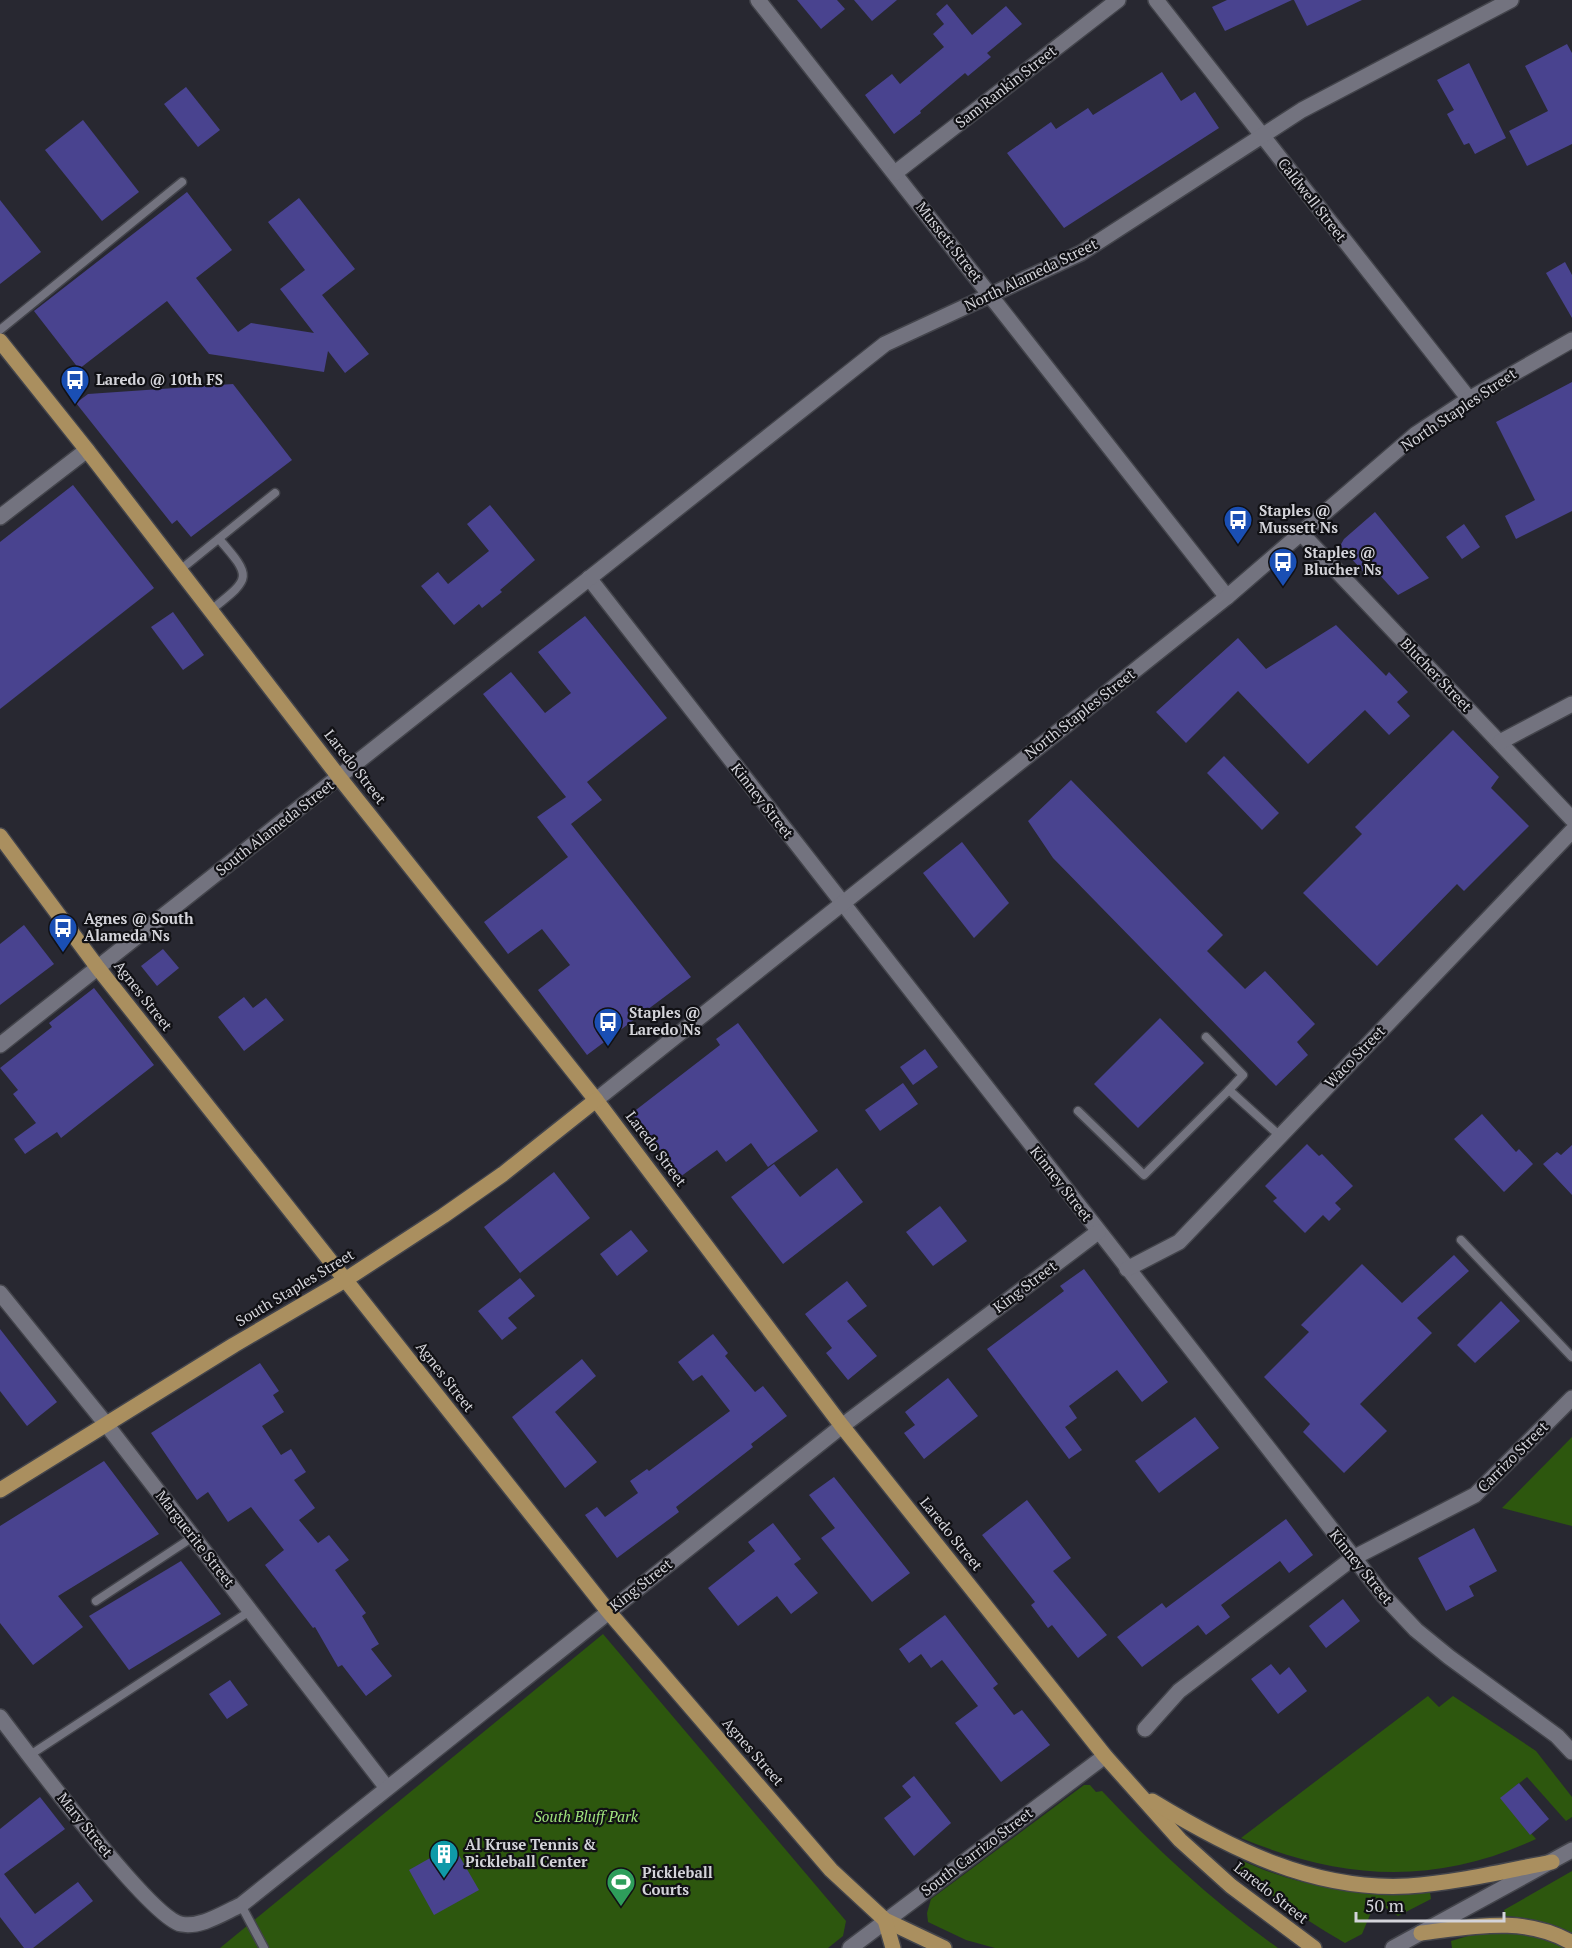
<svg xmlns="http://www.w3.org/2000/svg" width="1572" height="1948" viewBox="0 0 1572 1948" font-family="'PT Serif',serif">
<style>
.green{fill:#2d570e}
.building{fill:#49438f}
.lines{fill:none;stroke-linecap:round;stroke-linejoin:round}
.lane-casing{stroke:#43444b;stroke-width:11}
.street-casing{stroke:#43444b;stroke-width:18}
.secondary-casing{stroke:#43444b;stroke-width:18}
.primary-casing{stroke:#43444b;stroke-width:18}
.lane{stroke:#73737f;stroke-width:8}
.street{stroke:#73737f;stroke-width:15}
.secondary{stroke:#73737f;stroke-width:15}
.primary{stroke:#aa8f5f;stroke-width:15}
.labels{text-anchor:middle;stroke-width:4.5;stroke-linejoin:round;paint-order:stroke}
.street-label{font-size:15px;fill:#d4d4da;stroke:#111115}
.poi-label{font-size:15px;font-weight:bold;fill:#d4d4da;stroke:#111115;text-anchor:start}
.park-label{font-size:15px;font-style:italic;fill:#a1e57e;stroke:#111115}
</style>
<rect width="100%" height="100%" fill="#282831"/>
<g class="green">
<path d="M1572,1437V1526L1502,1508Z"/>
<path d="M603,1634L846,1921L843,1936L828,1948H220Z"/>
<path d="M1428,1696L1439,1707L1453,1696L1536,1751L1572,1797V1817L1566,1821L1527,1777L1501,1798L1536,1839C1435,1886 1342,1880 1241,1838Z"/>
<path d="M1084,1785H1090L1096,1792L1102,1791C1156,1849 1213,1902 1278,1948H995L966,1940L928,1922L927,1913L931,1899Z"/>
<path d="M1243,1861C1306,1890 1361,1894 1430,1892L1431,1899L1398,1916L1383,1906L1372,1910L1362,1934L1345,1943C1307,1921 1272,1897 1238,1869Z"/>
<path d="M1572,1871V1933C1551,1922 1530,1918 1506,1916L1504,1910Z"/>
<path d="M1500,1932L1527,1933L1565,1948H1452L1451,1941L1468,1936Z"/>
</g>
<g class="building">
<path d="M797,0H837L845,9L821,29Z"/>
<path d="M854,0H897L872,21Z"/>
<path d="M1227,0H1292L1225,31L1212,7Z"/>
<path d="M1294,0H1362L1307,26Z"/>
<path d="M947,4L972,35L1006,6L1022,24L987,53L991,57L968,76L965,73L920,111L921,113L894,134L865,95L892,74L900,84L944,47L933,34L944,24L936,14Z"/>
<path d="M1567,44L1572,53V144L1527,166L1509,131L1548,111L1525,66Z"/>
<path d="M1469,63L1506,138L1475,154L1469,143L1464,145L1447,114L1454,110L1437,80Z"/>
<path d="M1162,72L1181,101L1195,92L1219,128L1064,228L1007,153L1051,122L1056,129L1088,108L1093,115Z"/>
<path d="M186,87L220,130L198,147L164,104Z"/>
<path d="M83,120L139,192L102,221L45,150Z"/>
<path d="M187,192L232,250L196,278L238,332L251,323L314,333L280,289L305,270L268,222L299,198L355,269L322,295L369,354L345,373L328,351L324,372L209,354L167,301L79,369L34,311Z"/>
<path d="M0,200L41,252L0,284Z"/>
<path d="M1565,262L1572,275V318L1546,273Z"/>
<path d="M1572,382V511L1516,539L1505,516L1535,500L1496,422Z"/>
<path d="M233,384L292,460L191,537L177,520L172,524L76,403L88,394Z"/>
<path d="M73,485L154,588L0,709V542Z"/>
<path d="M490,505L535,560L500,590L502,592L482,608L479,604L454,625L421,586L438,572L448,584L489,551L467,524Z"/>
<path d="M1375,512L1429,578L1398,595L1376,571L1368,577L1340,546L1344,539Z"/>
<path d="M1464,524L1480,547L1462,559L1446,537Z"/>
<path d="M173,612L204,655L183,670L151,627Z"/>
<path d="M585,616L667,718L587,782L602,800L571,824L691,977L587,1055L538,990L570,965L542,929L508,954L484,922L568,857L537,817L566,797L483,694L511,672L545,713L571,693L538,652Z"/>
<path d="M1336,625L1386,676L1389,672L1408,692L1397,702L1410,716L1389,735L1365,710L1308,764L1238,691L1186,743L1156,712L1238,638L1266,669Z"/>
<path d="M1453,730L1499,777L1491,788L1529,826L1464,891L1457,884L1377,966L1303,893L1362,834L1355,827Z"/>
<path d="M1224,756L1279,813L1262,830L1207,773Z"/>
<path d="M1071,780L1223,935L1207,951L1245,989L1265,971L1315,1024L1297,1042L1308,1055L1276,1086L1053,858L1028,821Z"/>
<path d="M962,842L1009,903L974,938L923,873Z"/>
<path d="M24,925L54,964L0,1005V944Z"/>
<path d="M163,949L179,968L157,986L141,966Z"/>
<path d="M94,988L154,1065L61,1138L57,1132L25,1154L14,1139L36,1123L13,1094L18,1090L0,1068L52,1027L49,1023Z"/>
<path d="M244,997L253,1008L266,998L284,1020L244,1051L218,1017Z"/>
<path d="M1160,1018L1204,1063L1138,1128L1094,1084Z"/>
<path d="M738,1023L818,1131L768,1167L751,1143L726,1162L717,1150L680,1177L632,1113L720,1045L716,1039Z"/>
<path d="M925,1049L938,1067L913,1085L900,1067Z"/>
<path d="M903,1083L918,1104L880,1131L865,1110Z"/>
<path d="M1482,1114L1516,1152L1519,1149L1533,1164L1504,1192L1454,1139Z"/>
<path d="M1307,1144L1319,1156L1322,1154L1353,1186L1335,1203L1341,1209L1329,1221L1323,1215L1305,1233L1273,1201L1277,1198L1265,1186Z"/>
<path d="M1572,1145V1195L1543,1164L1557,1152L1561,1155Z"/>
<path d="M774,1164L800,1197L837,1168L863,1202L783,1264L731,1197Z"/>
<path d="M554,1172L590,1218L520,1273L484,1227Z"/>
<path d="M940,1206L967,1241L933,1266L906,1232Z"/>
<path d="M631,1230L648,1251L617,1276L600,1254Z"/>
<path d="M1454,1255L1469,1271L1417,1318L1432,1333L1360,1404L1387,1431L1344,1473L1303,1432L1310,1424L1264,1377L1309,1332L1301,1325L1362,1264L1402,1303Z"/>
<path d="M1084,1269L1168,1382L1142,1402L1117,1370L1069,1406L1077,1418L1065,1427L1082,1450L1069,1459L987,1349L1064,1291L1060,1286Z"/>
<path d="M520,1278L535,1296L508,1318L517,1328L502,1340L478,1311Z"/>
<path d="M847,1281L867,1306L847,1321L877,1356L848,1380L826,1353L832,1348L805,1314Z"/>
<path d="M1501,1301L1520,1321L1475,1363L1457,1345Z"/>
<path d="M0,1329L57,1402L27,1426L0,1391Z"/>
<path d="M713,1334L728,1353L725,1356L755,1392L763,1386L787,1416L751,1444L753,1447L676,1507L679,1512L617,1558L585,1515L597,1507L605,1517L638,1493L630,1481L647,1469L649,1471L730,1411L702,1375L693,1381L678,1362Z"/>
<path d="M582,1359L596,1376L555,1412L597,1462L565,1488L512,1417Z"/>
<path d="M260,1363L279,1391L273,1395L284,1412L262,1426L281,1455L291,1449L306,1472L294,1480L315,1508L299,1520L318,1543L329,1535L349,1560L335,1570L366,1613L362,1616L379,1644L371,1649L392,1676L366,1696L342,1665L338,1667L315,1627L313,1628L265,1565L284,1550L251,1507L228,1522L208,1492L197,1500L151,1433Z"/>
<path d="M948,1378L978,1416L924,1459L904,1433L915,1425L905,1412Z"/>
<path d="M1195,1417L1219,1448L1159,1493L1135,1461Z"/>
<path d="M104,1461L159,1534L58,1596L83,1627L33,1665L0,1623V1526Z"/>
<path d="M834,1477L910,1573L872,1602L821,1538L835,1528L809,1495Z"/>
<path d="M1027,1500L1071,1558L1053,1571L1107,1635L1078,1658L1052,1625L1048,1628L1031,1605L1035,1602L982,1535Z"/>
<path d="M1286,1519L1313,1555L1289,1573L1280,1561L1221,1605L1230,1617L1206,1635L1198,1625L1142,1667L1117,1637L1162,1603L1166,1608Z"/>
<path d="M773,1523L801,1559L794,1564L818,1593L791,1614L777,1596L738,1626L708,1588L755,1551L748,1542Z"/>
<path d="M1474,1528L1497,1571L1469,1586L1474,1596L1446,1611L1418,1558Z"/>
<path d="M181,1561L221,1614L129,1670L89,1616Z"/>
<path d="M1343,1599L1360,1621L1326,1648L1309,1626Z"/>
<path d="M945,1615L998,1684L993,1688L1014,1715L1022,1710L1050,1745L1001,1782L955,1723L978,1706L942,1660L931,1668L921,1654L909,1663L899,1649Z"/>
<path d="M1271,1664L1280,1675L1289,1667L1307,1691L1278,1714L1251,1679Z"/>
<path d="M230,1680L248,1705L227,1719L209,1694Z"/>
<path d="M914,1776L951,1823L914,1856L884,1818L911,1797L902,1786Z"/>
<path d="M1519,1783L1549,1819L1530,1835L1500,1798Z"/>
<path d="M40,1797L65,1829L4,1874L35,1914L78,1882L93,1901L33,1948H24L0,1917V1829Z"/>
<path d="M453,1845L479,1890L434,1915L409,1870Z"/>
</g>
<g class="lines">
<g class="lane-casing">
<g id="lane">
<path d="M0,330L182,182"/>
<path d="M180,570L275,493"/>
<path d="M211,610C251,578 253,578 219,539"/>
<path d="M1206,1037L1243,1075L1229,1090"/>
<path d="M1078,1111L1144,1175L1229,1090L1280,1136"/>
<path d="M1461,1240L1572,1357"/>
<path d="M96,1601L193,1537"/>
<path d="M30,1755L250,1611"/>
<path d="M241,1905L264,1948"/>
</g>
</g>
<g class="street-casing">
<g id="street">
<path d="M758,0L1227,597"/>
<path d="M1156,0L1469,399"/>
<path d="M895,173L1118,0"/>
<path d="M0,517L87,450"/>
<path d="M1300,532L1572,819"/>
<path d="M589,578L1383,1595L1416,1630L1449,1657L1557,1736L1572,1752"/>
<path d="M1500,742L1572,704"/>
<path d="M0,1045L885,344L1081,253L1302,110L1511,0"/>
<path d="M1127,1269L1179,1242L1572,831"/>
<path d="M0,1293L106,1424L387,1788"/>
<path d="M0,1717C26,1751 150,1918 181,1924C201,1928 223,1913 241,1905L842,1426L1098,1232"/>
<path d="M1145,1729L1179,1691L1353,1558L1475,1495L1572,1398"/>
<path d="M850,1948L1105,1756"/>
</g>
</g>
<g class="secondary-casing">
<g id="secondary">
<path d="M596,1100L1227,597L1416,434L1469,399L1572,340"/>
<path d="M1393,1948L1572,1850"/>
</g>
</g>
<g class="primary-casing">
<g id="primary">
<path d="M0,341L87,450L339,777L596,1100L842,1426L1105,1756L1180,1840L1231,1886L1314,1948"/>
<path d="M0,836L98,968L608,1611L831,1870L885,1920L944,1948"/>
<path d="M0,1490L234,1345L345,1280L443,1216L503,1174L596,1100"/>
<path d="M1152,1801C1231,1849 1313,1891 1408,1886C1456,1883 1504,1871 1552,1862"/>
<path d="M885,1920L893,1948"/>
<path d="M1421,1933C1471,1927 1526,1915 1572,1943"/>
</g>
</g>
<use href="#lane" class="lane"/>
<use href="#street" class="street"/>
<use href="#secondary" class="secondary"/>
<use href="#primary" class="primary"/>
</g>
<defs>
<g id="bus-pin" transform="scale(1.5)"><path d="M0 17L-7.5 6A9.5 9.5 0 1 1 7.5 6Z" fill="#1a4fb4" stroke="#111115"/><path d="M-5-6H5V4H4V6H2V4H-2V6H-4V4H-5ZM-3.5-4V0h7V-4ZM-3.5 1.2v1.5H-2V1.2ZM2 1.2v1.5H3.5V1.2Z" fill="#fff"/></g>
<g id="building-pin" transform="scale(1.5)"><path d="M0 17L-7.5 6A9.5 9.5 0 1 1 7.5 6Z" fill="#0f9aa8" stroke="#111115"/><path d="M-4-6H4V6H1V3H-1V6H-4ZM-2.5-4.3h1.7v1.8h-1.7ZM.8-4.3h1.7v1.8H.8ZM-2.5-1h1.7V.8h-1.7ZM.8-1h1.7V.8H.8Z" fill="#fff"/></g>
<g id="stadium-pin" transform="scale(1.5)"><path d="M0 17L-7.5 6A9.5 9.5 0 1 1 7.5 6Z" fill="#2e9e5b" stroke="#111115"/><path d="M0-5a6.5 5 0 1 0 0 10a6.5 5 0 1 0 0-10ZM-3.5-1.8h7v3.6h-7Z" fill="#fff"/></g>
</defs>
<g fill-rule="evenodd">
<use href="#bus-pin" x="75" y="380"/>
<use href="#bus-pin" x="1238" y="520"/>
<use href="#bus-pin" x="1283" y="562"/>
<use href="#bus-pin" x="63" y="928"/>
<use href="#bus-pin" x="608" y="1022"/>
<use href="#building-pin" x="444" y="1854"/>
<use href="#stadium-pin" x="621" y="1882"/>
</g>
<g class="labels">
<g class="street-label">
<text transform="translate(1006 87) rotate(-38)" y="5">Sam Rankin Street</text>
<text transform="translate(1312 200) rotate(52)" y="5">Caldwell Street</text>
<text transform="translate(949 242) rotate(52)" y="5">Mussett Street</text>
<text transform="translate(1031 275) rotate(-26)" y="5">North Alameda Street</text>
<text transform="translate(1459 410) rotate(-34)" y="5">North Staples Street</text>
<text transform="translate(1436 675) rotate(46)" y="5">Blucher Street</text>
<text transform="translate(1080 714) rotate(-38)" y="5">North Staples Street</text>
<text transform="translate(355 767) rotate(52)" y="5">Laredo Street</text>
<text transform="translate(762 801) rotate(52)" y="5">Kinney Street</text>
<text transform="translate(275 828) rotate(-38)" y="5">South Alameda Street</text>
<text transform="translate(143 996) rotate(52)" y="5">Agnes Street</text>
<text transform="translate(1355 1057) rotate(-46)" y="5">Waco Street</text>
<text transform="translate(656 1149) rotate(53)" y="5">Laredo Street</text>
<text transform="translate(1061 1184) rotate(52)" y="5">Kinney Street</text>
<text transform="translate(1025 1287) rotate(-37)" y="5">King Street</text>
<text transform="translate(295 1288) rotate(-31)" y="5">South Staples Street</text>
<text transform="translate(445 1377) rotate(52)" y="5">Agnes Street</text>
<text transform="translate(1513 1457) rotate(-45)" y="5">Carrizo Street</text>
<text transform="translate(951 1534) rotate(51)" y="5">Laredo Street</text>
<text transform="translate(195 1539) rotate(52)" y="5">Marguerite Street</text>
<text transform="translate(1361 1567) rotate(51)" y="5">Kinney Street</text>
<text transform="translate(641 1585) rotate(-38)" y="5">King Street</text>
<text transform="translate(753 1752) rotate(49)" y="5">Agnes Street</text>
<text transform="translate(85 1825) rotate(51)" y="5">Mary Street</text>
<text transform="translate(977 1852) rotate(-37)" y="5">South Carrizo Street</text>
<text transform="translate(1271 1893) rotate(38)" y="5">Laredo Street</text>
</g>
<g class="poi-label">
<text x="96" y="385">Laredo @ 10th FS</text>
<text x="1259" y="516">Staples @<tspan x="1259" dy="17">Mussett Ns</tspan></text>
<text x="1304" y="558">Staples @<tspan x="1304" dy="17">Blucher Ns</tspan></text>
<text x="84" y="924">Agnes @ South<tspan x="84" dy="17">Alameda Ns</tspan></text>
<text x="629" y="1018">Staples @<tspan x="629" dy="17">Laredo Ns</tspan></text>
<text x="465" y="1850">Al Kruse Tennis &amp;<tspan x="465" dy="17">Pickleball Center</tspan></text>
<text x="642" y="1878">Pickleball<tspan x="642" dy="17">Courts</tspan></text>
</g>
<g class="park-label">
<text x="586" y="1822">South Bluff Park</text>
</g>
</g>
<path d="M1356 1912v9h148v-9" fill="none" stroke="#d4d4da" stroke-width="3"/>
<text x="1365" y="1912" font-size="18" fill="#d4d4da" stroke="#111115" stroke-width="4.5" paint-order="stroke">50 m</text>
</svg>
